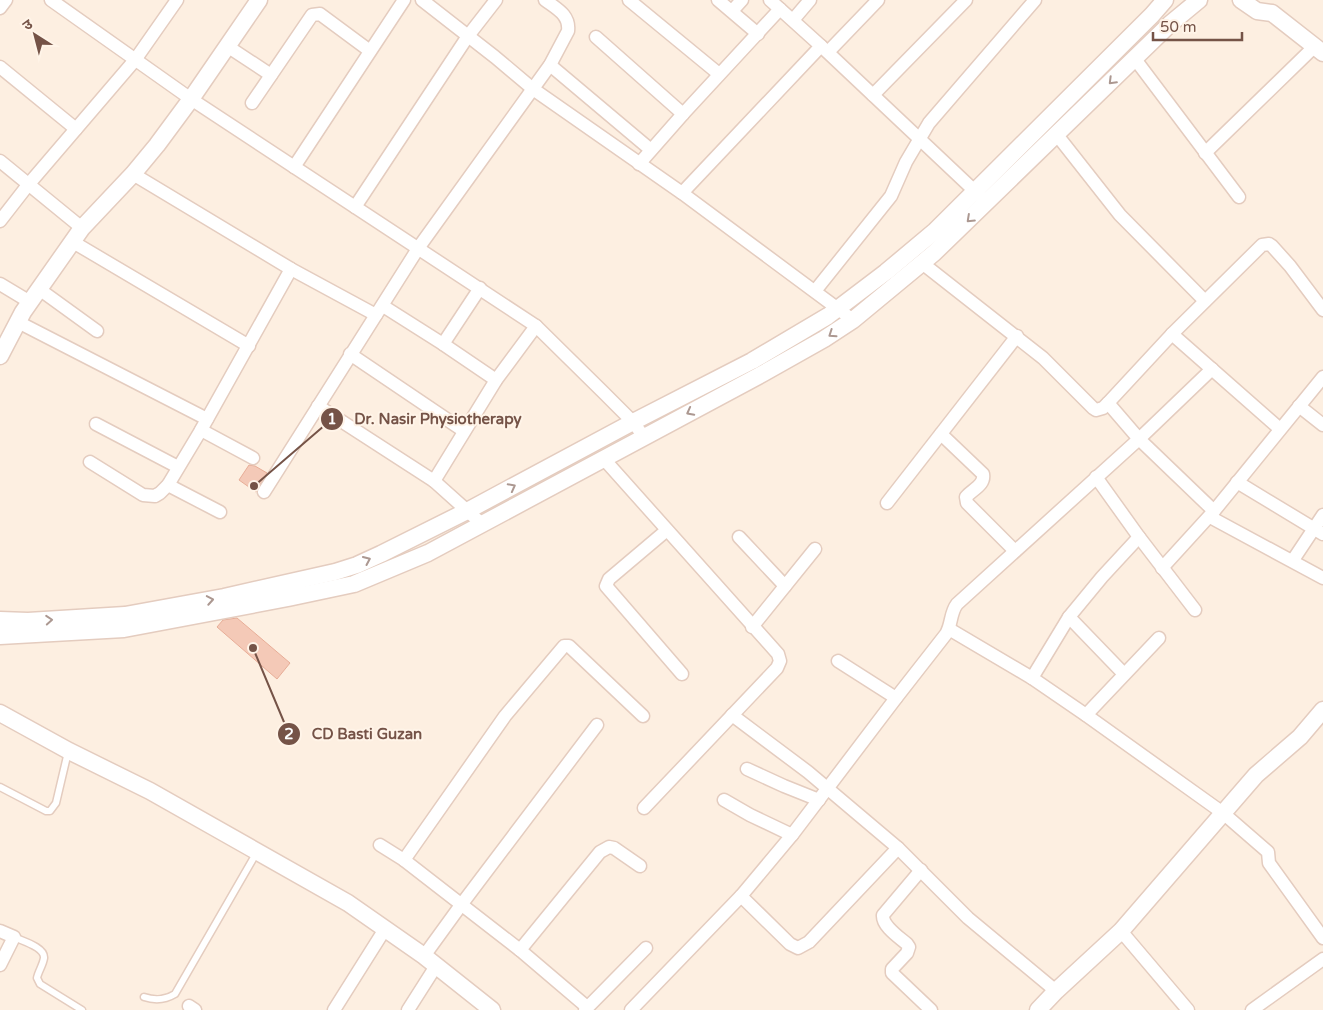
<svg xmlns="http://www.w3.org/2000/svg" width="1323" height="1010" viewBox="0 0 1323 1010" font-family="'Varela Round','Noto Sans Devanagari',sans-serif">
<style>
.building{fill:#f4c9b7;stroke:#e7ad97}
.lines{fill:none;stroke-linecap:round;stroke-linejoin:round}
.service-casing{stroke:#e4ccbf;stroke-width:9}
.minor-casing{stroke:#e4ccbf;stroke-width:15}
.tertiary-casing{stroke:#e4ccbf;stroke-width:19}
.service{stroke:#fff;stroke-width:6}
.minor{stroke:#fff;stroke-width:12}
.tertiary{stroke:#fff;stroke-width:16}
.oneway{stroke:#ac9891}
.leader{fill:none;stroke:#755347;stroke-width:2}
.callout-dot{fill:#755347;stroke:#fff4e8;stroke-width:2}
.mark-label{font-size:15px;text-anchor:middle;font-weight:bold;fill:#fff}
.callout-label{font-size:15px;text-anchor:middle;font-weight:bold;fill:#755347;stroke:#fff4e8;stroke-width:4;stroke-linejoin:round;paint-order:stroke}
</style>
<rect width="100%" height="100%" fill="#fdefe1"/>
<g class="building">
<path d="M249,465L255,466L267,473L256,492L239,480Z"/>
<path d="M237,618L290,663L277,679L217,627L223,620Z"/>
</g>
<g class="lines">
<g class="service-casing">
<g id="service">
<path d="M0,787L46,811H50L56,803L68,752"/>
<path d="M14,937C22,941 45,947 44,958C43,965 38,972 37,978L40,984L82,1010"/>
<path d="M144,997C156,1001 165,1000 175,994L257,852"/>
</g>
</g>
<g class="minor-casing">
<g id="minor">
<path d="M51,0L191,99L536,326L604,393L633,422L644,437"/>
<path d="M422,0L495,57L533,89L682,193L853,320"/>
<path d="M629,0L719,74"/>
<path d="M718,0L758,34"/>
<path d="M770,0L821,46L980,196"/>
<path d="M0,8L6,0"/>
<path d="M732,11L742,0"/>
<path d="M793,20L810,0"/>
<path d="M596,37L683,114"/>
<path d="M227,46L271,75"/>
<path d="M828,52L878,0"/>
<path d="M1135,59L1239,197"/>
<path d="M550,65L651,150"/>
<path d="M0,67L76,129"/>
<path d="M873,95L966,0"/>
<path d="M252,103L312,15L320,14L370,51"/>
<path d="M1057,135L1120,215L1205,301"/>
<path d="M1205,153L1315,46"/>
<path d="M0,161L82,228"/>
<path d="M639,164L683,114L780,9"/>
<path d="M294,167L404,0"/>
<path d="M133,174L291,269L376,315"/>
<path d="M682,193L821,46"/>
<path d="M355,207L468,36L496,0"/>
<path d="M0,221L28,185L135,60L177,0"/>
<path d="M73,242L249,346"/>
<path d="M922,263L1043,358L1093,408L1096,410L1103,408L1108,403L1172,334L1262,245L1269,244L1272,246L1290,266L1323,310"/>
<path d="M0,284L30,302"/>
<path d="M39,289L97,331"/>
<path d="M815,291L891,196L906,162L929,123L1035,0"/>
<path d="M383,306L443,344L496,380"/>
<path d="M18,322L207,419"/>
<path d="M1172,334L1280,429"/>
<path d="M443,344L480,288"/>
<path d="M350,354L464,431"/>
<path d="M1108,403L1139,439L1214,511"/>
<path d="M318,406L434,481L482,524"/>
<path d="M1299,406L1323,425"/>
<path d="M96,424L178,467"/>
<path d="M201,430L253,458"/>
<path d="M941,434L983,474C985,485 973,489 966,497L967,503L1015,551"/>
<path d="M603,458L778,654L780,661L777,668L644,808"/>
<path d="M90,462L143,495L155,496L160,493L168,485L201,430L291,269"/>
<path d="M1096,477L1139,537L1195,610"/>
<path d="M434,481L496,380L536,326"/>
<path d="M1237,482L1323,534"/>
<path d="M168,485L220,512"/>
<path d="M264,492L419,247L550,65L568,31C570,15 557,9 545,0"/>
<path d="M887,503L1017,336"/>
<path d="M1210,517L1323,578"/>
<path d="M667,530L609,579L606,586L682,674"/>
<path d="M739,537L785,586"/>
<path d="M1293,560L1323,515"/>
<path d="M1162,568L1214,511L1323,377"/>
<path d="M1069,617L1124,674"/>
<path d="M752,627L815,549"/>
<path d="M949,629L1032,678L1086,715L1223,813L1268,852L1269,863L1323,938"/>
<path d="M838,661L896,698"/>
<path d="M1032,678L1069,617L1102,577L1139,537"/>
<path d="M732,715L808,772L898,848L968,918L1056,991"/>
<path d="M1086,715L1159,638"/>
<path d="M747,769L784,786L819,800"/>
<path d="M724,800L750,815L792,835"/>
<path d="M380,845L404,860L520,950L587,1007"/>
<path d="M404,860L505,716L564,646H569L643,716"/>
<path d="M921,870L883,915C882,926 899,937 907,944L909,947L907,953L892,969V973L931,1010"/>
<path d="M741,896L790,944L798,948L809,942L898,848"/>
<path d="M0,931L14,937L0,965"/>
<path d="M1121,931L1188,1010"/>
<path d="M520,950L600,852L609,847L614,848L640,866"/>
<path d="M424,956L461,905L597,725"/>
<path d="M189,1006L195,1010"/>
<path d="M334,1010L385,929"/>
<path d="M408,1010L436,966"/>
<path d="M585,1010L646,948"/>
<path d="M631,1010L741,896L792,835L896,698L946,634C952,624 950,613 957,604L1139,439L1212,369"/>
<path d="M1252,1010L1323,959"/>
</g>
</g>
<g class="tertiary-casing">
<g id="tertiary">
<path d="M1241,0L1257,11L1272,13L1323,53"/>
<path d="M0,356L23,312L82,228L133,174L157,145L191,99L259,0"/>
<path d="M0,620L28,621L125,615L224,597L335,572L357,565L381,554L467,511L633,422L752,361L828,316L886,272L935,231L1152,15L1165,0"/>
<path d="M0,636L124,629L288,598L354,584L428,553L762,374L824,339L853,320L934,253L1170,24L1199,0"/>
<path d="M0,713L69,751L150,791L348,903L424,956L492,1010"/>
<path d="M1038,1010L1056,991L1121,931L1256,775L1300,737L1323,710"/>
</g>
</g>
<use href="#service" class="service"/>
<use href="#minor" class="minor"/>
<use href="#tertiary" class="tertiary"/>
</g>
<defs><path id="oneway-chevron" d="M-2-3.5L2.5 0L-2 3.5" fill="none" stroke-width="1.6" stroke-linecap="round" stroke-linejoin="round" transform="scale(1.25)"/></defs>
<g class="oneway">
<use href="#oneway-chevron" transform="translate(1112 81) rotate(135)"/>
<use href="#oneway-chevron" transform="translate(970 219) rotate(137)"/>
<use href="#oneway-chevron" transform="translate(832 334) rotate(146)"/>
<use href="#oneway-chevron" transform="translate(690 412) rotate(152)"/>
<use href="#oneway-chevron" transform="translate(512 487) rotate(-28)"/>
<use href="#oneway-chevron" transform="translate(367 560) rotate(-24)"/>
<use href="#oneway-chevron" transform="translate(210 600) rotate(-10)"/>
<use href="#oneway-chevron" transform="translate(49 620) rotate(-4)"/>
</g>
<path class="leader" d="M254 486L332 419M253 648L289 734"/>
<g class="callout-dot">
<circle cx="254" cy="486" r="5"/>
<circle cx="253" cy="648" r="5"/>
<circle cx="332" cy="419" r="12"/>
<circle cx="289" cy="734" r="12"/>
</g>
<g class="mark-label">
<text x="332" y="424">1</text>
<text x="289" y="739">2</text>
</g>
<g class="callout-label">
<text x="438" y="424">Dr. Nasir Physiotherapy</text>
<text x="367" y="739">CD Basti Guzan</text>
</g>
<g transform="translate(35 35) rotate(324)" stroke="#fff4e8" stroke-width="4" paint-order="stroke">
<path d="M0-4L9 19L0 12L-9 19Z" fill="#755347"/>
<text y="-8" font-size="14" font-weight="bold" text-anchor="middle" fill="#755347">उ</text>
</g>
<path d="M1153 32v8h89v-8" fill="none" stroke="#755347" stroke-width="2.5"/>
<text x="1160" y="32" font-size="15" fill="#755347" stroke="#fff4e8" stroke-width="4" paint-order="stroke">50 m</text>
</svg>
